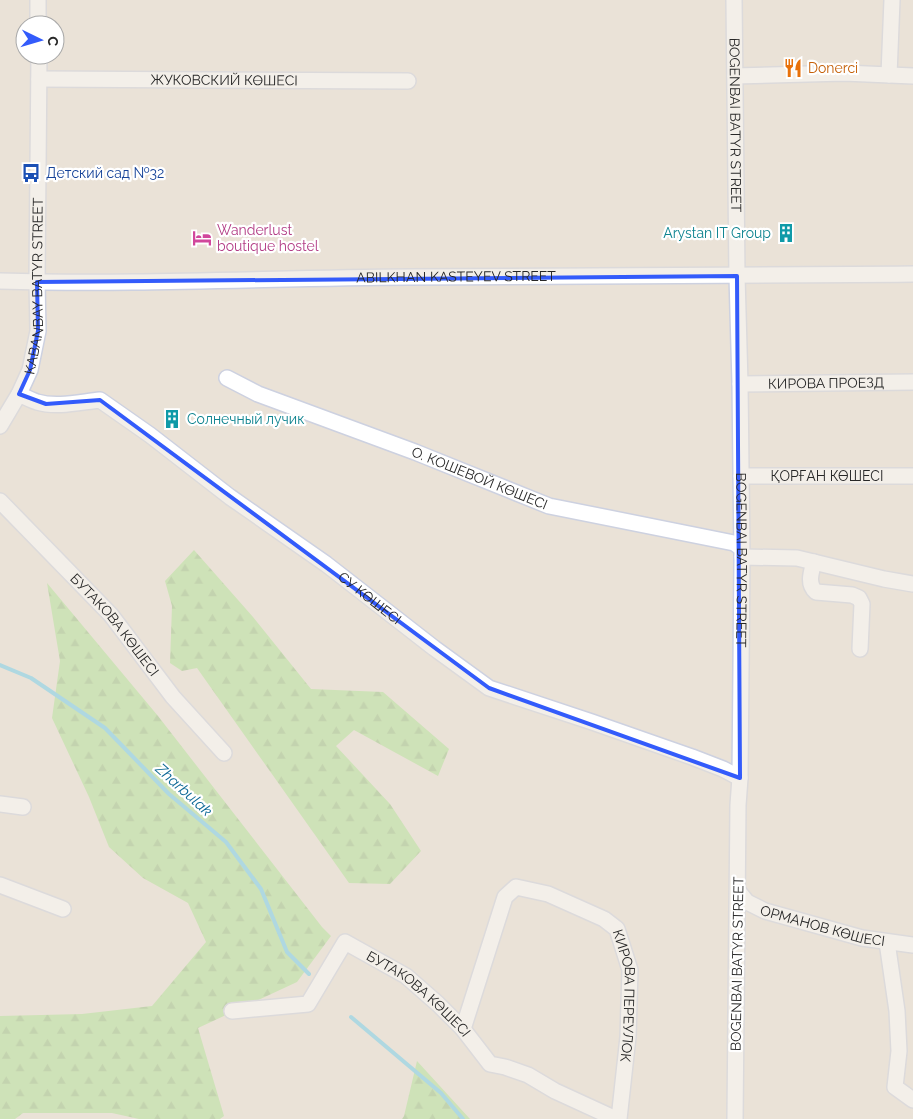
<svg xmlns="http://www.w3.org/2000/svg" width="913" height="1119" viewBox="0 0 913 1119" font-family="Raleway,sans-serif">
<style>
.forest{fill:url(#forest-firs)}
.lines{fill:none;stroke-linecap:round;stroke-linejoin:round}
.stream{stroke:#68ccee;stroke-width:4}
.minor-casing{stroke:#cdd1e0;stroke-width:18}
.minor{stroke:#fff;stroke-width:15}
.marked{fill:none;stroke:#335bfb;stroke-width:4;stroke-linejoin:round}
.labels{text-anchor:middle;stroke-width:4.5;stroke-linejoin:round;paint-order:stroke}
.food-label{font-size:14px;fill:#c56008;stroke:#fff;text-anchor:start}
.street-label{font-size:14px;fill:#272727;stroke:#fff}
.transit-label{font-size:14px;fill:#164399;stroke:#fff;text-anchor:start}
.hotel-label{font-size:14px;fill:#b23c85;stroke:#fff;text-anchor:start}
.culture-label{font-size:14px;fill:#0d838f;stroke:#fff;text-anchor:end}
.water-label{font-size:15px;font-style:italic;fill:#0c6895;stroke:#fff}
</style>
<defs>
<pattern id="forest-firs" width="22" height="20" patternUnits="userSpaceOnUse" patternTransform="scale(1.25)"><rect width="22" height="20" fill="#aee292"/><path d="M5 1l3.5 6h-7zM16 11l3.5 6h-7z" fill="#96c27e"/></pattern>
</defs>
<rect width="100%" height="100%" fill="#eae2d7"/>
<g class="forest">
<path d="M194,550L253,617L311,689L383,692L449,749L438,776L354,730L336,746L390,804L421,851L390,884L349,883L197,668L182,671L170,663L172,606L165,581Z"/>
<path d="M47,583L158,716L322,927L331,936L297,982L198,1028L224,1116L220,1119H139L112,1113H23L15,1119H0V1016L82,1014L152,1006L206,942L188,903L143,878L109,847L89,797L52,718L60,661Z"/>
<path d="M417,1061L470,1119H402L404,1116Z"/>
</g>
<g class="lines">
<g class="stream">
<path d="M0,665L31,678L105,728L169,794L226,842L261,889L287,952L309,974"/>
<path d="M351,1017L441,1093L463,1119"/>
</g>
<g class="minor-casing">
<g id="minor">
<path d="M38,0V25"/>
<path id="s1" d="M734,0L737,276L740,384L742,557L740,778L738,805L735,1119"/>
<path d="M889,75L892,0"/>
<path d="M735,76L844,73L913,76"/>
<path id="s2" d="M39,79L408,81"/>
<path id="s3" d="M0,281C136,285 272,278 408,277C577,275 745,276 913,274"/>
<path id="s4" d="M227,378L258,394L415,452L549,506L734,543L741,548"/>
<path id="s5" d="M740,384L913,382"/>
<path id="s6" d="M19,394C25,397 31,400 37,402C57,408 80,402 100,400L150,435L230,497L326,564L434,648L489,688L592,722L692,757L723,769L740,778"/>
<path id="s7" d="M0,426L19,394L30,370L38,331L37,282L39,55"/>
<path id="s8" d="M741,476H913"/>
<path id="s9" d="M0,501L111,615L173,697L224,753"/>
<path d="M742,557L797,558L884,579L913,584"/>
<path d="M814,562C811,573 807,584 816,592L852,595L859,598L862,604L860,649"/>
<path d="M0,804L23,807"/>
<path d="M0,885L63,909"/>
<path id="s10" d="M738,891L747,902L765,911L862,938L913,945"/>
<path d="M887,942L897,1011L899,1051L895,1087L913,1100"/>
<path id="s11" d="M232,1011L308,1004L345,942L406,976L438,1004L463,1029L490,1064L505,1067L528,1075L555,1091L616,1119"/>
<path id="s12" d="M463,1029L505,897L516,887L548,894L604,919L617,929L630,970L628,1037L619,1119"/>
</g>
</g>
<use href="#minor" class="minor"/>
</g>
<path d="M0 0H913V1119H0ZM737,276L740,778L489,688L100,400L46,404L19,394L30,370L38,331L37,282Z" fill="#eae2d7" fill-opacity=".55" fill-rule="evenodd"/>
<path class="marked" d="M737,276L740,778L489,688L100,400L46,404L19,394L30,370L38,331L37,282Z"/>
<defs>
<g id="restaurant-bare" transform="scale(1.5)"><path d="M-5-6h1v4h1v-4h1v4h1v-4h1v5L-1.5 .5V6h-2V.5L-5-1ZM5-6V6H3V1.5H1.5Q1.5-4 5-6Z" fill="#e8710a" stroke="#fff" stroke-width="2.5" paint-order="stroke"/></g>
<g id="bus-bare" transform="scale(1.5)"><path d="M-5-6H5V4H4V6H2V4H-2V6H-4V4H-5ZM-3.5-4V0h7V-4ZM-3.5 1.2v1.5H-2V1.2ZM2 1.2v1.5H3.5V1.2Z" fill="#1a4fb4" stroke="#fff" stroke-width="2.5" paint-order="stroke"/></g>
<g id="building-bare" transform="scale(1.5)"><path d="M-4-6H4V6H1V3H-1V6H-4ZM-2.5-4.3h1.7v1.8h-1.7ZM.8-4.3h1.7v1.8H.8ZM-2.5-1h1.7V.8h-1.7ZM.8-1h1.7V.8H.8Z" fill="#0f9aa8" stroke="#fff" stroke-width="2.5" paint-order="stroke"/></g>
<g id="hotel-bare" transform="scale(1.5)"><path d="M-6-4.5h1.5V1H6V5H4.5V3h-9V5H-6ZM-4 0a1.8 1.8 0 1 1 3.6 0ZM.5 0V-2.5h3Q6-2.5 6 0Z" fill="#d1479c" stroke="#fff" stroke-width="2.5" paint-order="stroke"/></g>
</defs>
<g fill-rule="evenodd">
<use href="#restaurant-bare" x="793" y="68"/>
<use href="#bus-bare" x="31" y="173"/>
<use href="#building-bare" x="786" y="233"/>
<use href="#hotel-bare" x="202" y="238"/>
<use href="#building-bare" x="172" y="419"/>
</g>
<g class="labels">
<g class="food-label">
<text x="808" y="73">Donerci</text>
</g>
<g class="street-label">
<text dy="5" stroke="none"><textPath href="#s2" startOffset="185">ЖУКОВСКИЙ КӨШЕСІ</textPath></text>
<text dy="5" stroke="none"><textPath href="#s1" startOffset="125">BOGENBAI BATYR STREET</textPath></text>
<text dy="5" stroke="none"><textPath href="#s3" startOffset="456">ABILKHAN KASTEYEV STREET</textPath></text>
<text dy="5" stroke="none"><textPath href="#s7" startOffset="148">KABANBAY BATYR STREET</textPath></text>
<text dy="5" stroke="none"><textPath href="#s5" startOffset="86">КИРОВА ПРОЕЗД</textPath></text>
<text dy="5" stroke="none"><textPath href="#s8" startOffset="86">ҚОРҒАН КӨШЕСІ</textPath></text>
<text dy="5" stroke="none"><textPath href="#s4" startOffset="272">О. КОШЕВОЙ КӨШЕСІ</textPath></text>
<text dy="5" stroke="none"><textPath href="#s1" startOffset="560">BOGENBAI BATYR STREET</textPath></text>
<text dy="5" stroke="none"><textPath href="#s6" startOffset="418">СУ КӨШЕСІ</textPath></text>
<text dy="5" stroke="none"><textPath href="#s9" startOffset="169">БУТАКОВА КӨШЕСІ</textPath></text>
<text dy="5" stroke="none"><textPath href="#s10" startOffset="94">ОРМАНОВ КӨШЕСІ</textPath></text>
<text transform="translate(737 964) rotate(-89)" y="5">BOGENBAI BATYR STREET</text>
<text dy="5" stroke="none"><textPath href="#s11" startOffset="239">БУТАКОВА КӨШЕСІ</textPath></text>
<text dy="5" stroke="none"><textPath href="#s12" startOffset="332">КИРОВА ПЕРЕУЛОК</textPath></text>
</g>
<g class="transit-label">
<text x="46" y="178">Детский сад №32</text>
</g>
<g class="hotel-label">
<text x="217" y="235">Wanderlust<tspan x="217" dy="16">boutique hostel</tspan></text>
</g>
<g class="culture-label">
<text x="771" y="238">Arystan IT Group</text>
<text x="187" y="424" text-anchor="start">Солнечный лучик</text>
</g>
<g class="water-label">
<text transform="translate(184 790) rotate(42)" y="5">Zharbulak</text>
</g>
</g>
<g transform="translate(40 40) rotate(95)"><circle r="24" fill="#ffffff" stroke="#a9a9a9"/>
<path d="M0-4L9 19L0 12L-9 19Z" fill="#335bfb"/>
<text y="-8" font-size="14" font-weight="bold" text-anchor="middle" fill="#272727">С</text>
</g>
</svg>
